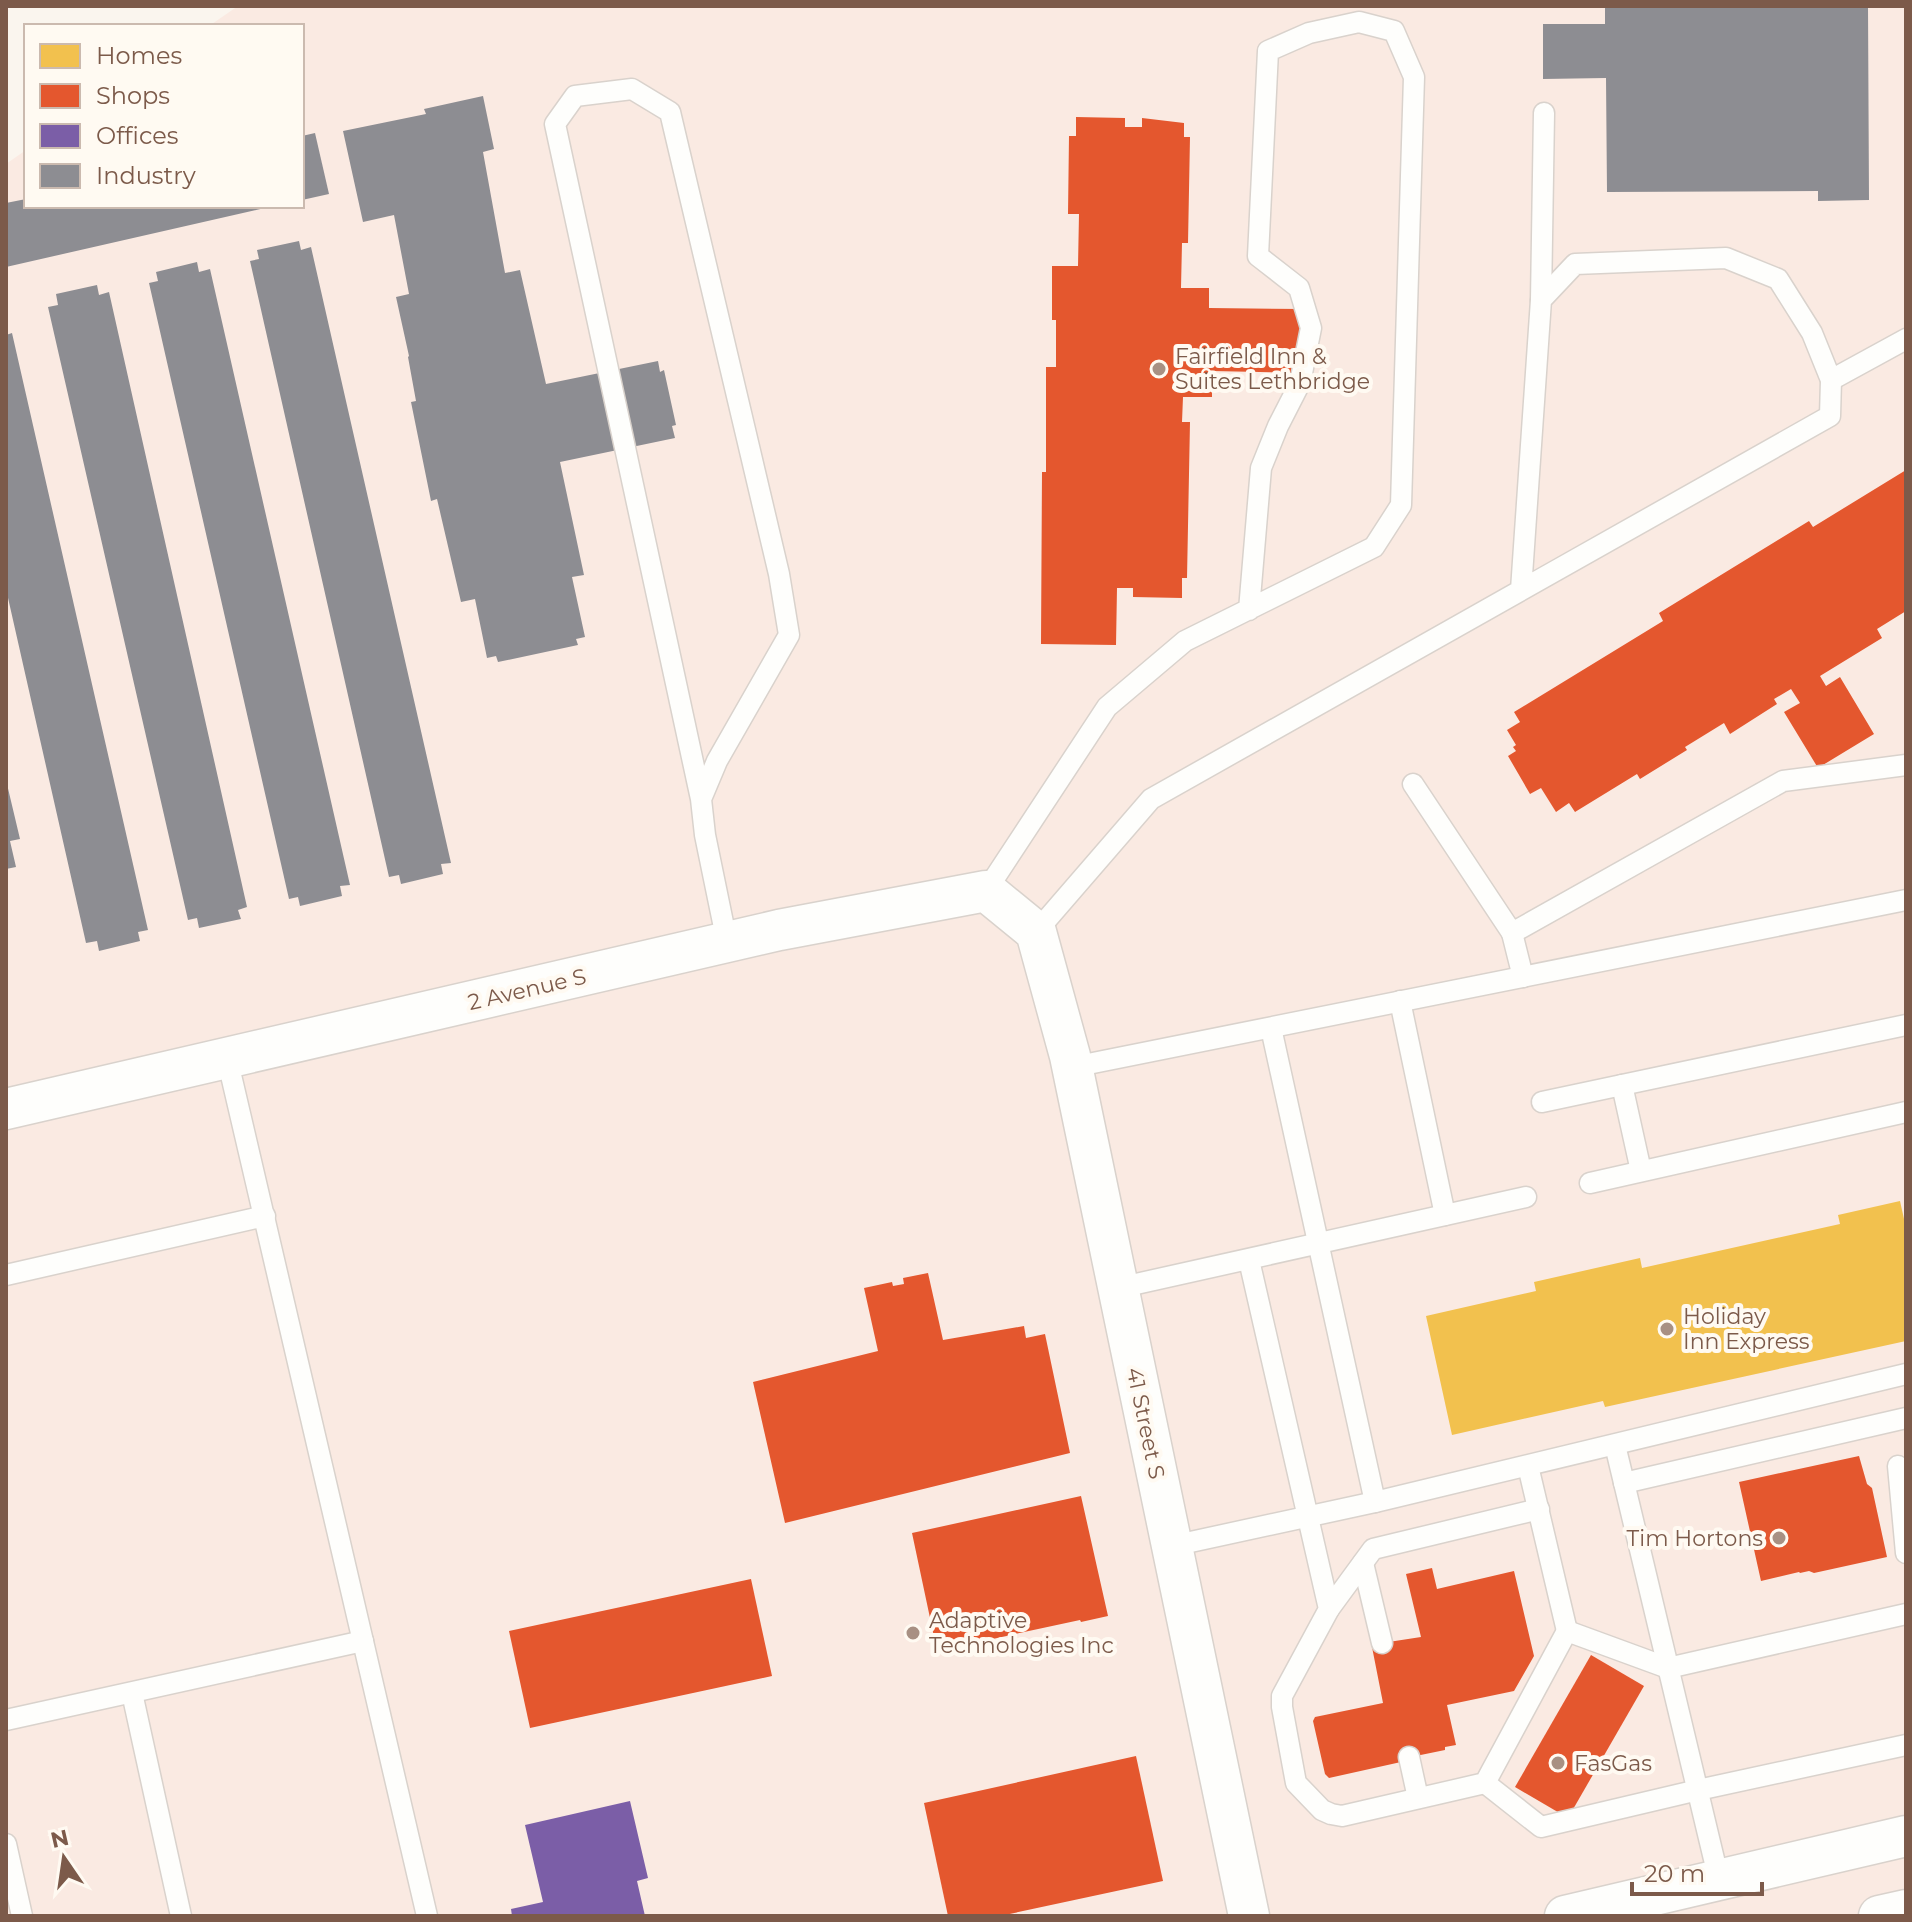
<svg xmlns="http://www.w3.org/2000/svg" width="1912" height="1922" viewBox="0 0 1912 1922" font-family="Montserrat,sans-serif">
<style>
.commercial{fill:#faeae2}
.homes{fill:#f2c14e}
.shops{fill:#e4572e}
.offices{fill:#7b5ea7}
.industry{fill:#8d8d92}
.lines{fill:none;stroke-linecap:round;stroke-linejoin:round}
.lane-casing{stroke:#d9d2cc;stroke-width:23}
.street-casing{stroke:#d9d2cc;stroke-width:43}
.lane{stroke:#fefefc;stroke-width:20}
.street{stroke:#fefefc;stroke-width:40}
.poi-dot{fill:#a89083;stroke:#fffaf2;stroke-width:3}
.labels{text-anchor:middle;stroke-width:8;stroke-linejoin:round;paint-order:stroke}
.poi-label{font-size:22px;fill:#7c5a4a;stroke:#fffaf2;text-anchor:start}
.street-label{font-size:22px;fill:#7c5a4a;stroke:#fffaf2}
</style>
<rect width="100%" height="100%" fill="#faf5ee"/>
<path class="commercial" d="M238,6H1906V1916H6V164L26,150V206H302V26H209Z"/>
<path class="homes" d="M1900,1201L1906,1228V1341L1605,1407L1603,1401L1452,1435L1426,1316L1536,1291L1534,1282L1640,1258L1642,1268L1840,1224L1838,1215Z"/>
<g class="shops">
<path d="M1076,117L1125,118V127H1142V118L1184,123V137H1190L1188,243H1182L1181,288H1209V308L1302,309L1301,373L1212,371V397H1183L1182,422H1190L1187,578H1182V598L1133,597V588H1117L1116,645L1041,644L1042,472H1046V367H1056V320H1052V266H1078L1079,214H1068L1069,136H1076Z"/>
<path d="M1906,470V611L1877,629L1882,638L1820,676L1826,686L1840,677L1874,734L1818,768L1784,712L1800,703L1791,689L1774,699L1777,704L1730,734L1724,723L1685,747L1687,750L1640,779L1637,774L1575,812L1569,803L1556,812L1541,788L1530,794L1508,756L1516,751L1513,747L1516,745L1507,730L1520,722L1514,712L1663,621L1659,613L1809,521L1813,527Z"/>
<path d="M928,1273L943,1340L1024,1326L1026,1338L1045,1334L1070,1453L785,1523L753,1382L878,1351L864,1288L892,1282L893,1286L904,1284L903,1278Z"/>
<path d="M1859,1456L1867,1484L1872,1488L1887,1557L1814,1573L1809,1571L1800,1573L1799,1572L1761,1581L1739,1482Z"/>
<path d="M1081,1496L1108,1616L1081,1622L1080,1620L937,1651L912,1533Z"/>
<path d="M1432,1568L1437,1589L1514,1571L1534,1656L1514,1691L1447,1705L1456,1745L1445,1747V1750L1406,1758L1401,1762L1329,1778L1325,1774L1313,1721L1315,1717L1383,1703L1372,1647L1380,1646L1382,1643L1421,1637L1406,1574Z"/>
<path d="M751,1579L772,1676L530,1728L509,1631Z"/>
<path d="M1591,1655L1644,1686L1568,1818L1515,1787Z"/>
<path d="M1136,1756L1163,1881L1000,1916H948L924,1803Z"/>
</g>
<path class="offices" d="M630,1801L648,1878L637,1881L645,1916H512L511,1909L543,1902L525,1825Z"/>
<g class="industry">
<path d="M1605,6H1868L1869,200L1818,201V191L1607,192L1606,78L1543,79V24H1605Z"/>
<path d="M483,96L494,149L483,152L505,273L520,270L546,384L658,361L660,372L664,370L676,425L672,426L675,438L560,462L584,575L572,577L585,637L576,639L578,645L498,662L496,656L487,658L475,599L461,602L437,499L431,501L411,402L416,401L408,357L409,356L396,297L409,294L394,215L363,222L343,131L426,114L424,109Z"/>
<path d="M315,133L329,194L302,200V136Z"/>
<path d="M26,199V206L269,207L6,267V203Z"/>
<path d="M299,241L301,250L311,247L451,863L441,864L443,874L401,884L399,875L389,877L250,261L259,259L257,250Z"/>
<path d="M197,262L199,272L210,269L350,885L340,886L342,896L300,906L298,897L289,899L149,283L158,281L156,272Z"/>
<path d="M97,285L99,295L109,292L247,907L238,910L241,919L199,928L197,918L188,920L48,307L58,305L56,294Z"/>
<path d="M12,333L148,930L138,932L140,941L99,951L97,941L86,943L6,589V335Z"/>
<path d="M6,780L20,839L10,841L16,867L6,869Z"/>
</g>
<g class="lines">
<g class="lane-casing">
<g id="lane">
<path d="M1541,300L1544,113"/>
<path d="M1831,380L1906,339"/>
<path d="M1413,784L1512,933L1783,781L1906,765"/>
<path d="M701,799L555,124L575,96L632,89L670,112L779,574L789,635L717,761L701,799L705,835L727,942"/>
<path d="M986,891L1107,707L1185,641L1374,547L1401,505L1414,77L1394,31L1359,22L1309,33L1268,51L1258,256L1299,288L1311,328L1300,383L1278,426L1261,468L1249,610"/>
<path d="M1036,932L1151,799L1830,416L1831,380L1812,333L1778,279L1726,258L1575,264L1541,300L1521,590"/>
<path d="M1512,933L1523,977"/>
<path d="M1400,1001L1445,1215"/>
<path d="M1271,1028L1375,1502L1906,1374"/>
<path d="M227,1058L427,1916"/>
<path d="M1073,1067L1906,900"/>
<path d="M1542,1102L1622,1085"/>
<path d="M1641,1171L1622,1085L1906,1025"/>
<path d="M1590,1183L1906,1112"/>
<path d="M1249,1260L1329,1609L1282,1696V1707L1296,1783L1322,1810L1331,1814L1342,1816L1485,1783L1567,1631L1668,1668L1906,1614"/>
<path d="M6,1275L265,1216"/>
<path d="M1118,1288L1526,1197"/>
<path d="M1615,1445L1719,1880"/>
<path d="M1528,1466L1567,1631"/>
<path d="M1898,1466L1906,1553"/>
<path d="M1624,1483L1906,1418"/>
<path d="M1172,1546L1375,1502"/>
<path d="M1363,1563L1382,1643"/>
<path d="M1329,1609L1373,1549L1539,1509"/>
<path d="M132,1693L181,1916"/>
<path d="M6,1720L363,1641"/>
<path d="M1409,1757L1418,1798"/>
<path d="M1485,1783L1541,1827L1698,1790L1906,1745"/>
<path d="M6,1844L22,1916"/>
</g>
</g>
<g class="street-casing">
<g id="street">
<path d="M6,1109L779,930L986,891L1036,932L1070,1056L1249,1916"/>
<path d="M1565,1916L1906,1836"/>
<path d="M1879,1916L1906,1910"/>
</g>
</g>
<use href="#lane" class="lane"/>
<use href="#street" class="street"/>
</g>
<g class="poi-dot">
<circle cx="1159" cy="369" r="8"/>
<circle cx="1667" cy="1329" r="8"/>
<circle cx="1779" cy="1538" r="8"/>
<circle cx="913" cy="1633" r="8"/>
<circle cx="1558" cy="1763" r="8"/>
</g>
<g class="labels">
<g class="poi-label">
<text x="1175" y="364">Fairfield Inn &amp;<tspan x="1175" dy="25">Suites Lethbridge</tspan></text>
<text x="1683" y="1324">Holiday<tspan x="1683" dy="25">Inn Express</tspan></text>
<text x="1763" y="1546" text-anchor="end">Tim Hortons</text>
<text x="929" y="1628">Adaptive<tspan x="929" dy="25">Technologies Inc</tspan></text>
<text x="1574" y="1771">FasGas</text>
</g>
<g class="street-label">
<text transform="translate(527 989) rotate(-13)" y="8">2 Avenue S</text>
<text transform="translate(1146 1423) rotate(78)" y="8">41 Street S</text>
</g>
</g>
<rect width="1912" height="1922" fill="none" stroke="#7c5a4a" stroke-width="16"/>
<rect x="24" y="24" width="280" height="184" fill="#fffaf2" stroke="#cbbaaf" stroke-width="2"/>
<rect x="40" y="44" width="40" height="24" fill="#f2c14e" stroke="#cbbaaf" stroke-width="2"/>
<text x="96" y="64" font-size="24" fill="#7c5a4a">Homes</text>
<rect x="40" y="84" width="40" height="24" fill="#e4572e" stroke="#cbbaaf" stroke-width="2"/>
<text x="96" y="104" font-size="24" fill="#7c5a4a">Shops</text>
<rect x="40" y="124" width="40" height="24" fill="#7b5ea7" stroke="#cbbaaf" stroke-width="2"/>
<text x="96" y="144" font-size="24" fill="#7c5a4a">Offices</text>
<rect x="40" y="164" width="40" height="24" fill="#8d8d92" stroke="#cbbaaf" stroke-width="2"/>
<text x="96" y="184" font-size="24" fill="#7c5a4a">Industry</text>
<g transform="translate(64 1858) rotate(347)" stroke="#fffaf2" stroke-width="6" paint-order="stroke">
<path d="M0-6L14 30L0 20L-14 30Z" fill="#7c5a4a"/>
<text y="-12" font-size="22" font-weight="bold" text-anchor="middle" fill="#7c5a4a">N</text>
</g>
<path d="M1632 1882v12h130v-12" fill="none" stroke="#7c5a4a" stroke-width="4"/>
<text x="1644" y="1882" font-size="24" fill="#7c5a4a" stroke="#fffaf2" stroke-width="6" paint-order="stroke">20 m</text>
</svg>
